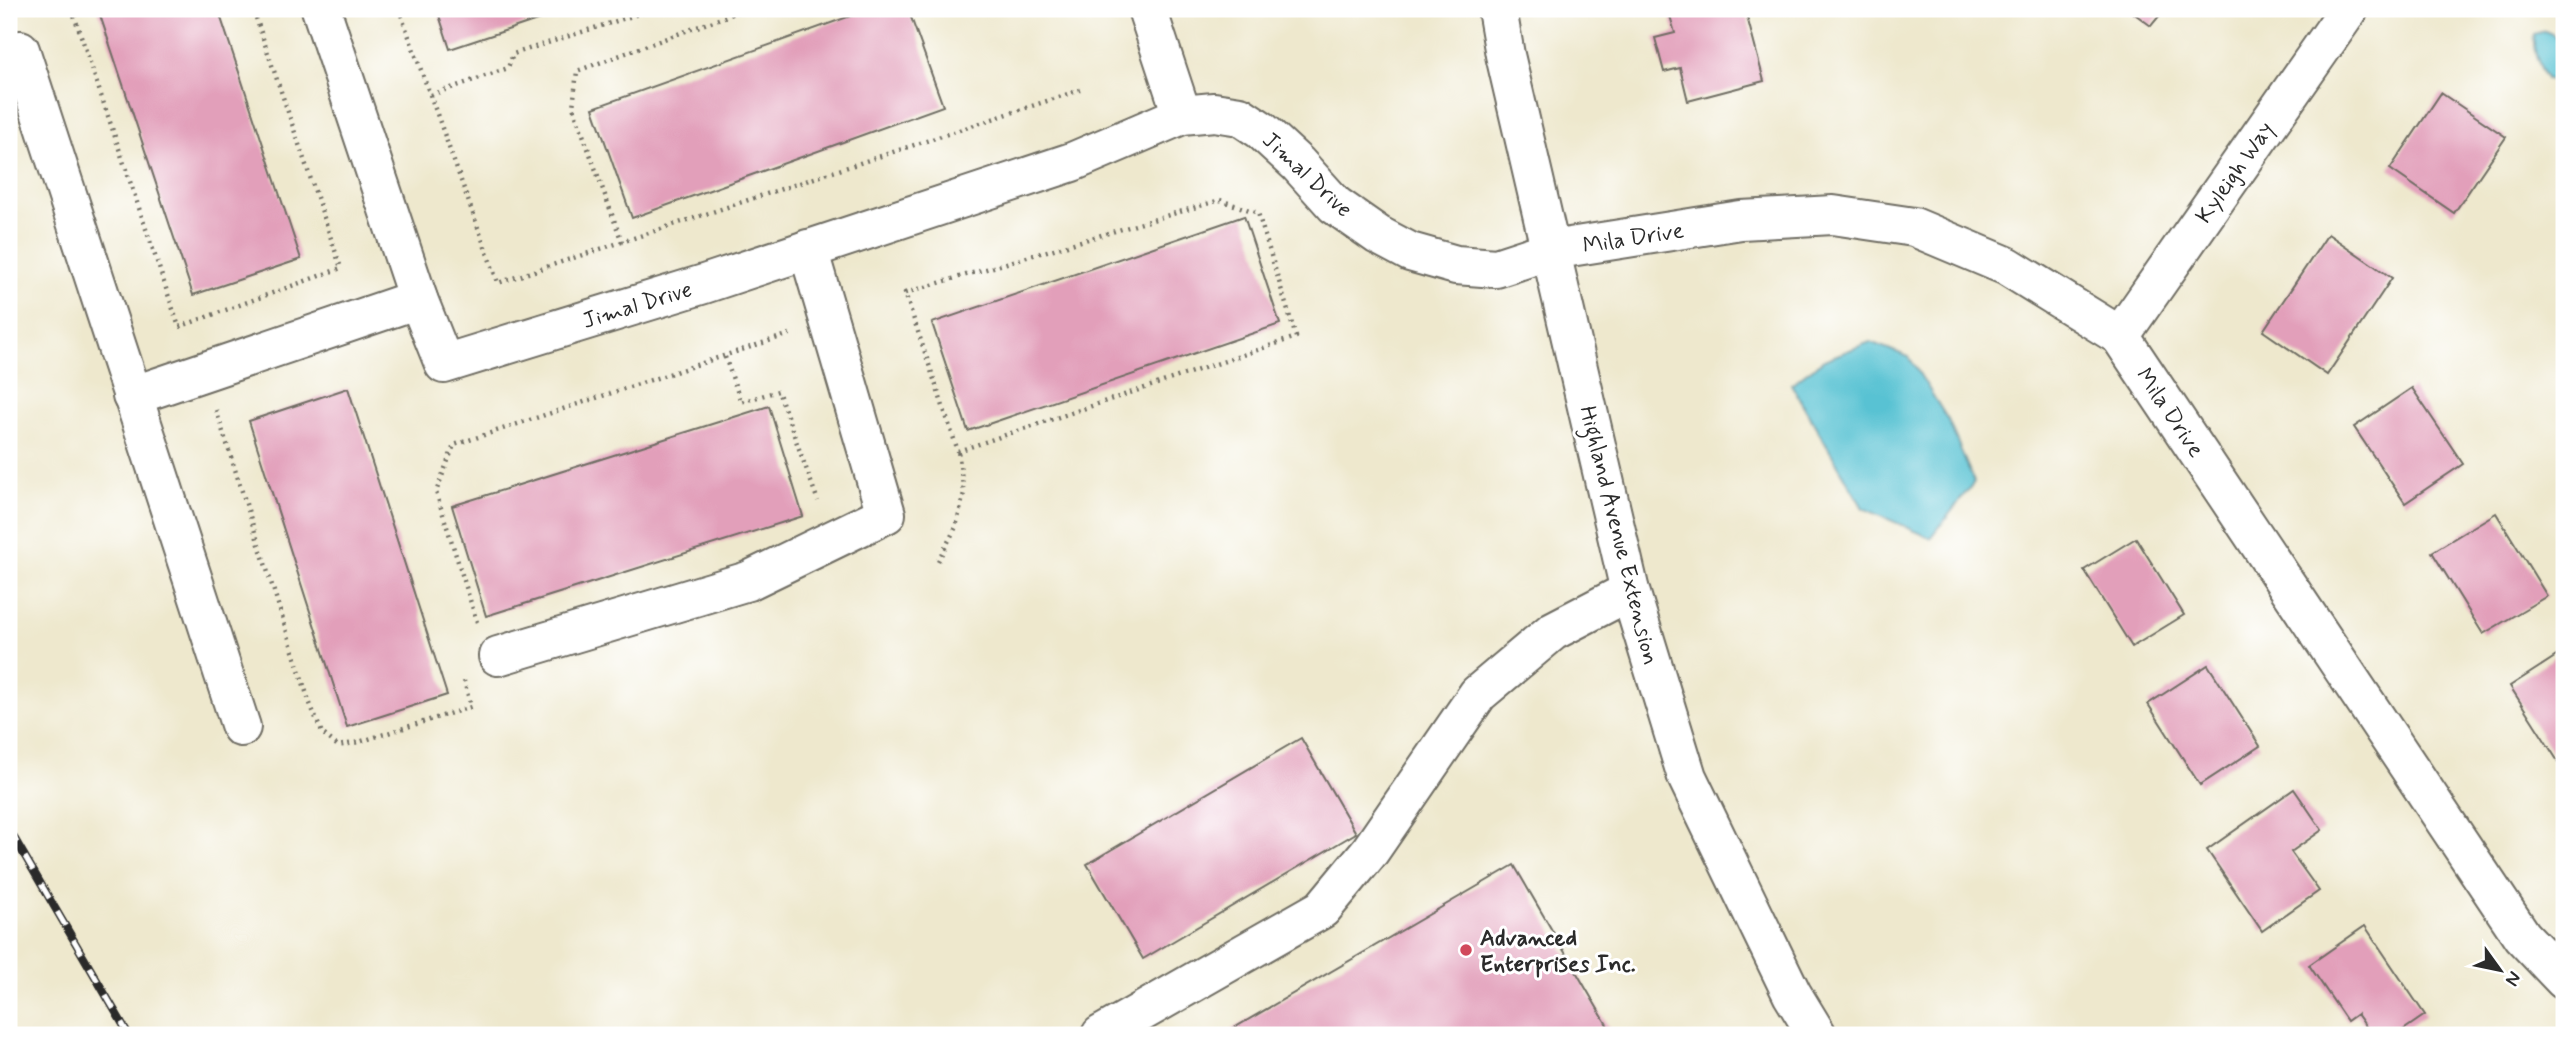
<svg xmlns="http://www.w3.org/2000/svg" width="2573" height="1044" viewBox="0 0 2573 1044" font-family="Mynerve,sans-serif">
<style>
.water{fill:#58c2d3;stroke:#42767f;stroke-width:2}
.building{fill:#e29fba}
.lines{fill:none;stroke-linecap:round;stroke-linejoin:round}
.minor-casing{stroke:#6f6d64;stroke-width:42}
.path{stroke:#6f6d64;stroke-width:4.5;stroke-dasharray:2 5;stroke-linecap:butt}
.minor{stroke:#fff;stroke-width:38}
.rail-casing{stroke:#2b2b2b;stroke-width:8}
.rail{stroke:#fff;stroke-width:5;stroke-dasharray:16;stroke-linecap:butt}
.poi-dot{fill:#d1495b;stroke:#fff;stroke-width:2.5}
.labels{text-anchor:middle;stroke-width:6;stroke-linejoin:round;paint-order:stroke}
.street-label{font-size:23px;fill:#2b2b2b;stroke:#fff}
.poi-label{font-size:23px;font-weight:bold;fill:#2b2b2b;stroke:#fff;text-anchor:start}
</style>
<rect width="100%" height="100%" fill="#fff"/>
<filter id="ink" filterUnits="userSpaceOnUse"><feTurbulence type="fractalNoise" baseFrequency=".0143" numOctaves="2"/><feDisplacementMap in="SourceGraphic" scale="14" xChannelSelector="R" yChannelSelector="G"/><feConvolveMatrix kernelMatrix="1 2 1 2 8 2 1 2 1" color-interpolation-filters="sRGB"/></filter>
<filter id="wash" filterUnits="userSpaceOnUse"><feTurbulence type="fractalNoise" baseFrequency=".00686" numOctaves="4" result="noise"/><feDisplacementMap in="SourceGraphic" scale="28" xChannelSelector="R" yChannelSelector="G"/><feGaussianBlur stdDeviation="1.57" result="paint"/><feColorMatrix in="noise" values="0 0 0 0 0 0 0 0 0 0 0 0 0 0 0 0 0 1.4 0 .05"/><feComposite in="paint" operator="in"/></filter>
<g filter="url(#wash)">
<rect width="100%" height="100%" fill="#eee8cd"/>
<g class="water">
<path d="M2545,31C2569,39 2564,61 2564,82L2555,83L2546,79C2539,64 2532,50 2534,34Z"/>
<path d="M1870,342L1909,357L1948,420L1974,482L1931,538L1863,508L1791,384L1824,360Z"/>
</g>
<g id="blocks">
<g class="building">
<path d="M98,9H218L301,259L193,295Z"/>
<path d="M437,9H570L450,49Z"/>
<path d="M870,9H908L943,106L632,218L593,108Z"/>
<path d="M1668,9H1745L1764,81L1688,101L1680,68L1664,72L1655,38L1675,33Z"/>
<path d="M2128,9H2165L2151,26Z"/>
<path d="M2441,93L2506,137L2454,213L2390,169Z"/>
<path d="M1244,216L1280,324L968,431L932,323Z"/>
<path d="M2328,234L2392,278L2327,375L2263,331Z"/>
<path d="M348,388L447,695L347,727L249,421Z"/>
<path d="M2412,388L2463,464L2405,503L2354,427Z"/>
<path d="M769,406L803,516L486,616L452,506Z"/>
<path d="M2496,513L2547,596L2483,634L2432,552Z"/>
<path d="M2136,538L2184,615L2132,647L2084,570Z"/>
<path d="M2564,651V764L2561,766L2510,686Z"/>
<path d="M2208,665L2260,746L2200,785L2148,704Z"/>
<path d="M1301,738L1356,833L1143,959L1087,864Z"/>
<path d="M2294,789L2322,830L2291,852L2319,891L2262,931L2207,850Z"/>
<path d="M1514,865L1613,1035H1222Z"/>
<path d="M2365,926L2425,1015L2396,1035H2372L2357,1014L2347,1021L2309,965Z"/>
</g>
</g>
</g>
<g filter="url(#ink)">
<use href="#blocks" fill-opacity="0" stroke="#6f6d64" stroke-width="2"/>
<g class="lines">
<g class="minor-casing">
<g id="minor">
<path d="M321,9L418,299L444,364L704,284L1072,162L1182,115L1214,112L1240,116L1261,130L1298,164L1335,205L1378,235L1410,252L1456,265L1496,268L1551,250L1741,220L1833,215L1914,227L2007,266L2120,336L2522,936L2564,980"/>
<path d="M1147,9L1182,115"/>
<path d="M1497,9L1505,55L1630,591L1687,777L1792,994L1817,1035"/>
<path d="M20,50L241,727"/>
<path d="M2120,336L2349,9"/>
<path d="M132,396L418,299"/>
<path d="M498,656L748,581L886,514L808,249"/>
<path d="M1101,1035L1322,909L1370,851L1478,694L1553,631L1630,591"/>
</g>
</g>
<g class="path">
<path d="M72,9L179,327L341,268L253,9"/>
<path d="M399,9L498,283L1080,90"/>
<path d="M431,95L508,68L513,54L654,9"/>
<path d="M1220,200L1258,213L1296,337L958,451L905,293Z"/>
<path d="M622,242L573,107L577,71L746,9"/>
<path d="M725,357L741,402L778,391L818,501"/>
<path d="M216,410L309,701L322,733L338,746L359,742L471,707L464,681"/>
<path d="M938,561L956,527L964,493L958,451"/>
<path d="M477,622L436,492L454,445L790,334"/>
</g>
<use href="#minor" class="minor"/>
<g class="rail-casing">
<path id="rail" d="M9,829L129,1035"/>
</g>
<use href="#rail" class="rail"/>
</g>
</g>
<circle class="poi-dot" cx="1466" cy="950" r="7"/>
<g class="labels">
<g class="street-label">
<text transform="translate(2234 172) rotate(-55)" y="8">Kyleigh Way</text>
<text transform="translate(1308 174) rotate(43)" y="8">Jimal Drive</text>
<text transform="translate(1633 237) rotate(-9)" y="8">Mila Drive</text>
<text transform="translate(637 304) rotate(-17)" y="8">Jimal Drive</text>
<text transform="translate(2171 412) rotate(56)" y="8">Mila Drive</text>
<text transform="translate(1620 535) rotate(76)" y="8">Highland Avenue Extension</text>
</g>
<g class="poi-label">
<text x="1480" y="945">Advanced<tspan x="1480" dy="26">Enterprises Inc.</tspan></text>
</g>
</g>
<rect width="2573" height="1044" fill="none" stroke="#fff" stroke-width="35"/>
<g transform="translate(2500 970) rotate(123)" stroke="#ffffff" stroke-width="5" paint-order="stroke">
<path d="M0-5L12 26L0 18L-12 26Z" fill="#2b2b2b"/>
<text y="-10" font-size="19" font-weight="bold" text-anchor="middle" fill="#2b2b2b">N</text>
</g>
</svg>
